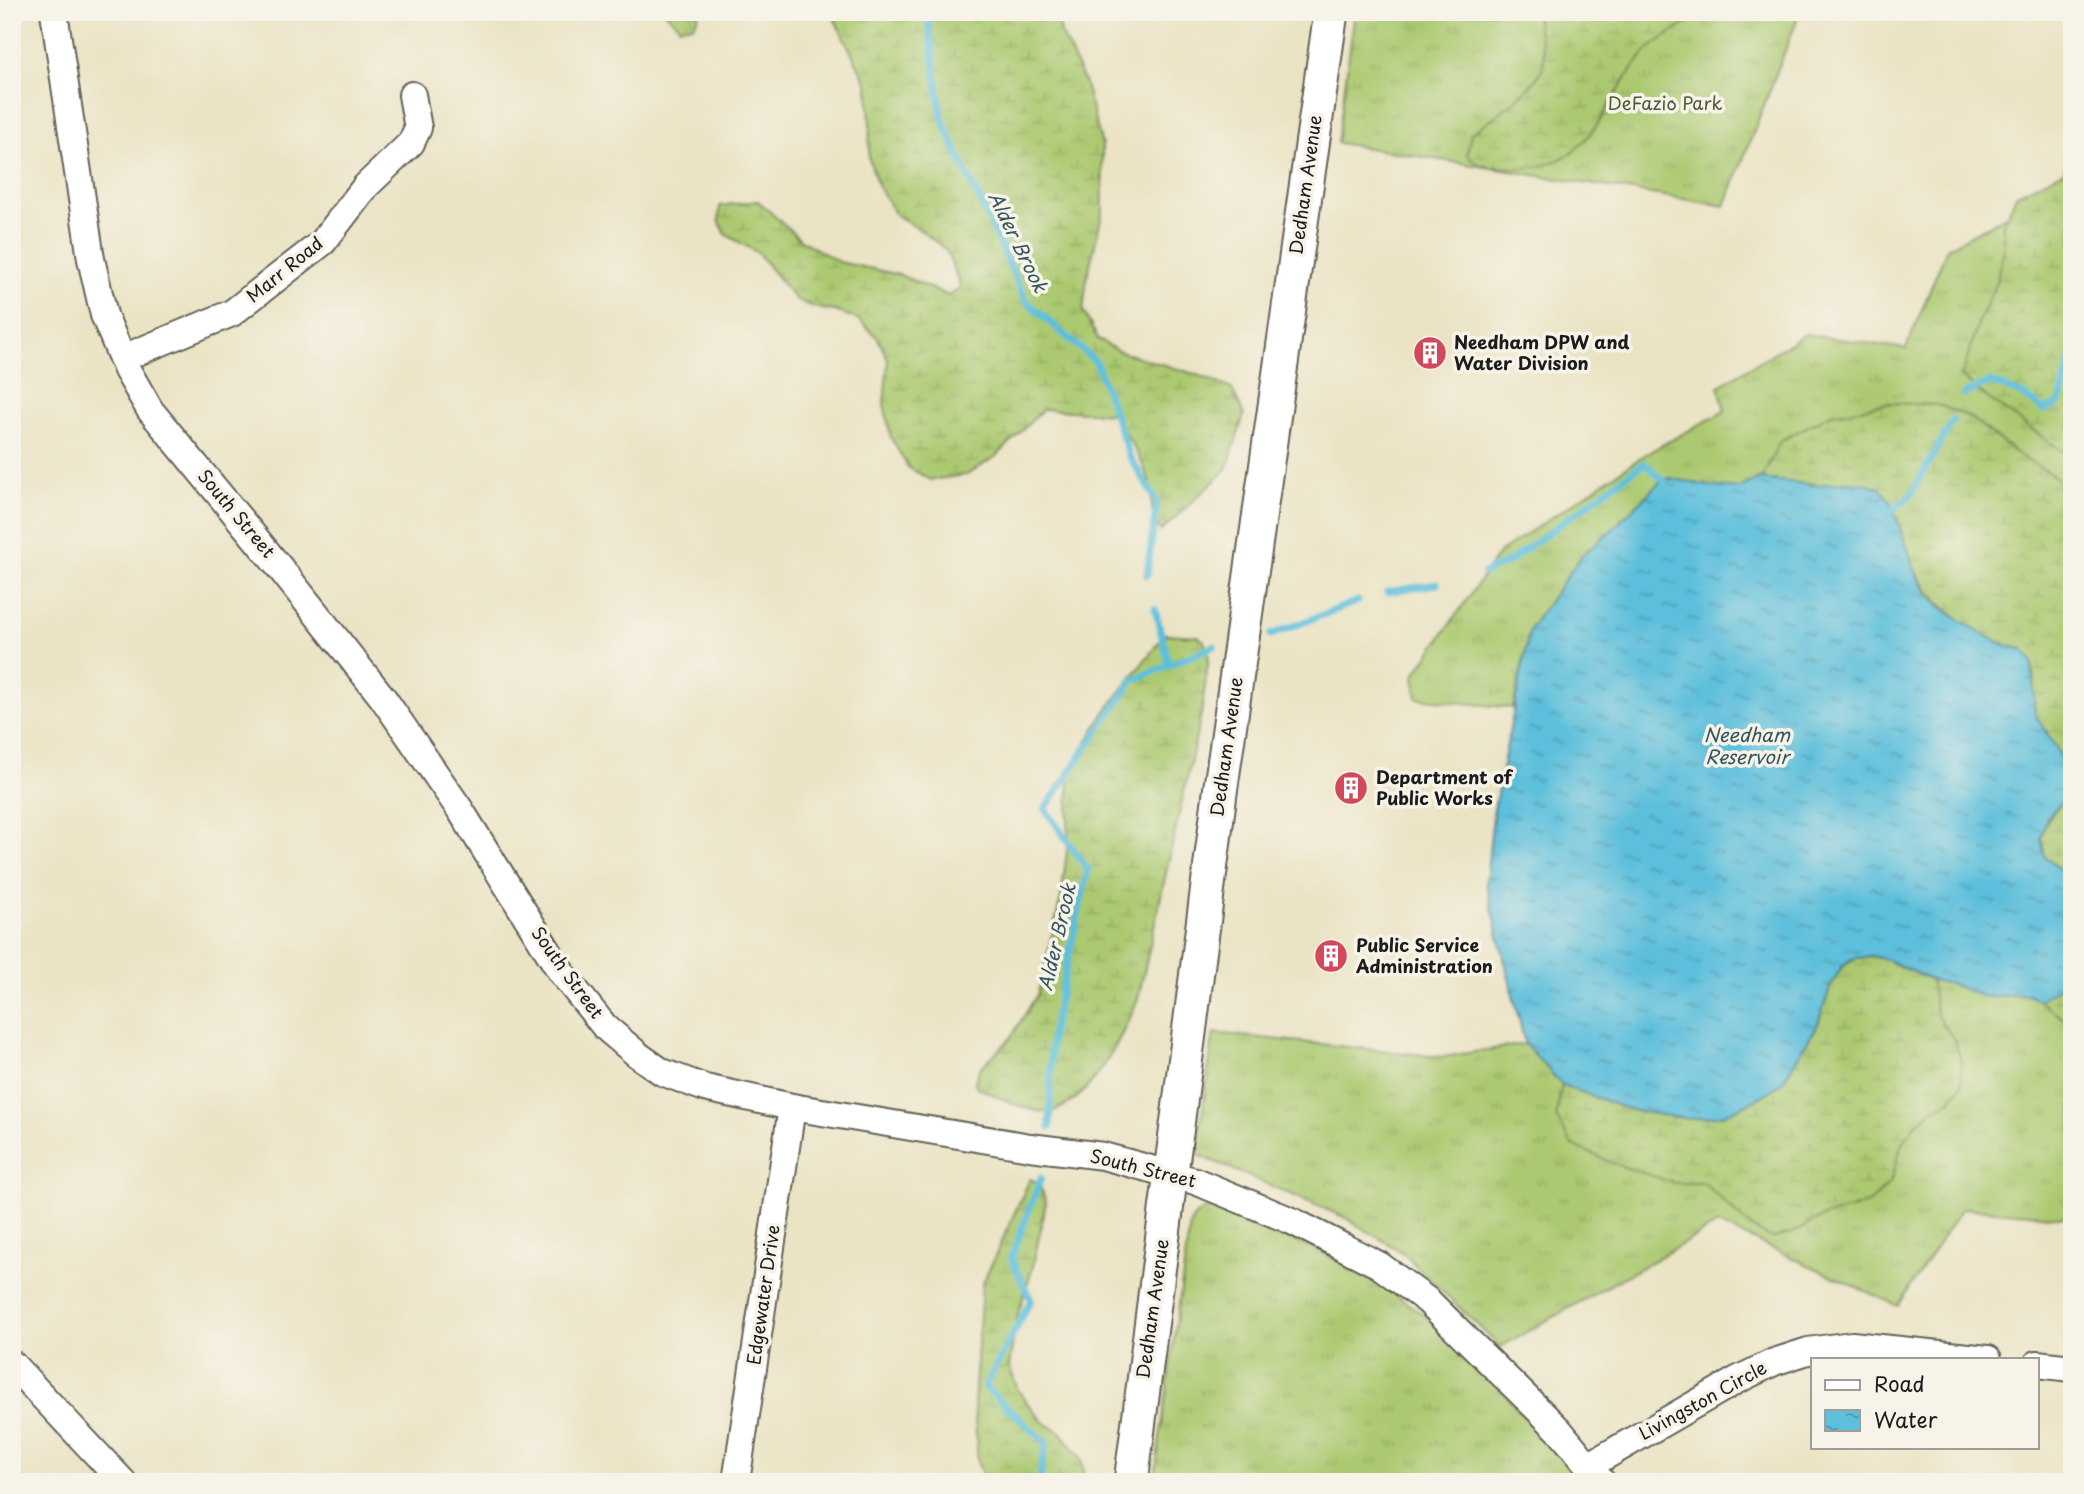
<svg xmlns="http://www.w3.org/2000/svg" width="2084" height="1494" viewBox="0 0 2084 1494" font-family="'Playpen Sans',sans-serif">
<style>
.grass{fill:url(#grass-tufts);stroke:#647246;stroke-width:2}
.wetland{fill:url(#wetland-marsh);stroke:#647246;stroke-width:2}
.water{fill:url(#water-ripples);stroke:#3c6e7c;stroke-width:2}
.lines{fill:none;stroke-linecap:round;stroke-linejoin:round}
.stream{stroke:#5dbfdb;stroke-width:7}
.minor-casing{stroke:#646257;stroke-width:30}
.major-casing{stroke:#646257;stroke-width:37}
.minor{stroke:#fff;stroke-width:26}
.major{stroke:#fff;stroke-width:33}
.labels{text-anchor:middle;stroke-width:7;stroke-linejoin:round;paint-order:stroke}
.park-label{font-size:18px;fill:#4e5939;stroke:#f7f3e8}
.street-label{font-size:18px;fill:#1c1c1c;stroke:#f7f3e8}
.poi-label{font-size:18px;font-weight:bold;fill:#1c1c1c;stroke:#f7f3e8;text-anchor:start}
.water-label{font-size:19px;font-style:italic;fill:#33555f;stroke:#f7f3e8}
</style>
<defs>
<pattern id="grass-tufts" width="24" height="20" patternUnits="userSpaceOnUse" patternTransform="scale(1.75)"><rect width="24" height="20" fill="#abc970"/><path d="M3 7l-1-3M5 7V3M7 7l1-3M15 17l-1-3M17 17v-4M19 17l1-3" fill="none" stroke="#93ac60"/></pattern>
<pattern id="wetland-marsh" width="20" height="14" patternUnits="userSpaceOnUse" patternTransform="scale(1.75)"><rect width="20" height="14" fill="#abc970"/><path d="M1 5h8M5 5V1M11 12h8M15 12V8" fill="none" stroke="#93ac60"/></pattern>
<pattern id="water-ripples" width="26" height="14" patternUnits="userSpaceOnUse" patternTransform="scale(1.75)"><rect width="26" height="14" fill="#5dbfdb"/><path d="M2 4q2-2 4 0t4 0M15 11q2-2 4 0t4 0" fill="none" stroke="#4c9ab1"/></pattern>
</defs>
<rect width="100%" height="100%" fill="#f7f3e8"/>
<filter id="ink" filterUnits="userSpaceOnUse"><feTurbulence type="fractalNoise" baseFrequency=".0143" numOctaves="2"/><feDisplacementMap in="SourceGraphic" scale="14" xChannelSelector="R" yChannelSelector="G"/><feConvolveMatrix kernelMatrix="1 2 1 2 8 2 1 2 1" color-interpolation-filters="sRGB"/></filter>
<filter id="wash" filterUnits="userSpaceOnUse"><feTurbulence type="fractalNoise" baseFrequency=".00686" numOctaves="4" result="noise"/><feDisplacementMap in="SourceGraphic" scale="28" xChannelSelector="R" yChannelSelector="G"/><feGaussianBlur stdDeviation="1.57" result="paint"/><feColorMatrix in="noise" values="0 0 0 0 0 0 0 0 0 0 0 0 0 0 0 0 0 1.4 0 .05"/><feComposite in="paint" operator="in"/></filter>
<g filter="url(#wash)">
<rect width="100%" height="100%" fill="#eae3c4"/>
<g class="grass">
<path d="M1355,12H1800L1725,206L1337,143Z"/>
<path d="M2072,127V879L1759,479L1737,489L1708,486L1670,478L1658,484L1613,529L1582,555L1530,629L1513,708L1417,698L1414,676L1500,552L1649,452L1725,411L1719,386L1805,334L1906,349L1947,248L2062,185Z"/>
<path d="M1852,959L1951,984L1984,997L2029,994L2038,999L2072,981V1218L1962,1208L1898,1306L1718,1224L1500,1347L1402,1252L1344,1217L1196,1154L1214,1033L1443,1057L1525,1044L1562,1085L1630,1110Z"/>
<path d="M1210,1208L1233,1213L1352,1267L1373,1279L1455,1337L1581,1482H1154L1190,1224C1195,1214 1200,1211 1210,1208Z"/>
</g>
<g class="wetland">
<path d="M665,12H700L694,25L680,27Z"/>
<path d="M831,12H1057L1061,33L1084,81L1102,145L1103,210L1087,278L1083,311L1098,339L1118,351L1201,376L1232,389L1244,415L1227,469L1161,531C1148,518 1154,494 1148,477C1139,454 1127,434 1112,414L1043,409L998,455L966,475L930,480L908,467L891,438L884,404L888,360L878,338L858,319L835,311L813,307L796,300L758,253L725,234L719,220L720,206L758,201L801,240L839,262L900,275L949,296L961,287L946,250L919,229L896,215L878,186L869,158L870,124L868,85Z"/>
<path d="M1547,12H1706C1690,23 1655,40 1644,54C1599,105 1596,171 1510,168C1493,167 1478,169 1467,154L1471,133C1490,120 1544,84 1544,60C1544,44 1536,33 1537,17Z"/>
<path d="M2072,163V458L1978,391L1961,376L1964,370L1977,326L1997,280L2004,244L2002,225L2017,194L2066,170Z"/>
<path d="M1888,403L1938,405L1970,417L2016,453L2072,487V879C2064,872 2051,865 2045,857C2032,837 2049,816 2062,802L2047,732L2035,715L2032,693L2034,674L2023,649C2005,647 1990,638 1974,629C1916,595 1910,561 1891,502L1847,482L1818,485L1759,479L1763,476L1780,441L1829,415Z"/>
<path d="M1165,634L1198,636L1204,641L1209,657L1201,715L1138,999C1123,1034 1085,1119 1038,1111C1017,1107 996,1096 977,1087L975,1082L980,1068L1010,1039L1038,993L1061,898L1068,843L1069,771L1105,712Z"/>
<path d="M1871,956L1885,959L1931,980L1937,1016L1954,1039L1962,1064L1961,1085L1951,1100L1930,1112L1914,1126L1901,1147L1890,1182L1870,1203L1820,1218L1791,1234L1773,1238L1753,1229L1704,1183H1674L1612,1163L1572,1145L1556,1117L1562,1085L1630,1110L1817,1026C1824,1007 1833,966 1854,959C1859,957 1865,957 1871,956Z"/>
<path d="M2072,981V1025L2038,1000Z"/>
<path d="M1030,1179L1039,1183L1046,1202L1033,1266L1017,1317L1009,1366L1018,1390L1028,1404L1043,1422L1062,1433L1081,1458L1086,1482H987L978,1465L974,1405L982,1285Z"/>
</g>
<path class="water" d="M1670,478L1708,486L1737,489L1759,479L1818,485L1847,482L1866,483L1880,488L1891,502L1918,578L1934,601L1955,617L1987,636L2009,647L2023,649L2032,661L2035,715L2057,749L2065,770L2067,783L2062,802L2047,817L2041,838L2045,857L2072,879V981L2038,1000L2029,994L1984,997L1951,984L1931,980L1885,959L1871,956L1852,959L1842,966L1831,986L1817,1026L1781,1084L1754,1101L1722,1115L1688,1119L1630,1110L1562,1085L1525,1044L1486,883L1493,814L1530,629L1582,555L1613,529L1658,484Z"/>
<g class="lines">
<g class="stream">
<path d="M927,12L942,119L1026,301L1096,362L1130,457L1157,502L1147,575"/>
<path d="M1964,394L1991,382L2025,396L2043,410L2059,404L2072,357"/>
<path d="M1886,515L1910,496L1953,420"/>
<path d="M1484,573L1507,563L1644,463L1664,481L1666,489"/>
<path d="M1387,592L1437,584"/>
<path d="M1271,635L1358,601"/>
<path d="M1169,665L1214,646"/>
<path d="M1050,1127L1051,1036L1088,870L1045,809L1133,680L1169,665L1155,609"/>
<path d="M1039,1482L1046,1443L985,1387L1031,1300L1011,1258L1041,1178"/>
</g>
</g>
</g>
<g filter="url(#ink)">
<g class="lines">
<g class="minor-casing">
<g id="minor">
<path d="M54,12L91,259L104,315L127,370L150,410L280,568L383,698L461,811L561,972L605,1027L638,1055L662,1072L705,1088L792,1107L1030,1147L1103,1156L1195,1181L1292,1221L1379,1265L1428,1301L1559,1430L1602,1482"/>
<path d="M123,358L232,313L323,242L366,186L411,143L418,128L412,95"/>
<path d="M12,1364L123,1482"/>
<path d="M2037,1364L2072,1368"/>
<path d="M1590,1465L1737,1380L1774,1362L1808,1351L1852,1345L1988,1359"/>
<path d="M736,1482L792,1107"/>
</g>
</g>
<g class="major-casing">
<path id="major" d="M1131,1482L1220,793L1331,12"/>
</g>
<use href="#minor" class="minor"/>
<use href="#major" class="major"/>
</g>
</g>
<defs>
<g id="building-disc" transform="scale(1.75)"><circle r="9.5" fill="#d1495b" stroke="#f7f3e8"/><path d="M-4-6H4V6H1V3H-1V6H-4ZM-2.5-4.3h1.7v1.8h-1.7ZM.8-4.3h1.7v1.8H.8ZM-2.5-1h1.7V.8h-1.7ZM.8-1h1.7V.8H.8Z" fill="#fff"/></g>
</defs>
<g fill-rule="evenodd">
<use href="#building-disc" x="1430" y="353"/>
<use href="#building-disc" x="1351" y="788"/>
<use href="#building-disc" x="1331" y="956"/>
</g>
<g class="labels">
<g class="park-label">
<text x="1665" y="110">DeFazio Park</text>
</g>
<g class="street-label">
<text transform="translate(1306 185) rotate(-82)" y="6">Dedham Avenue</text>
<text transform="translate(285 270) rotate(-39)" y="6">Marr Road</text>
<text transform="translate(236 514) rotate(50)" y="6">South Street</text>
<text transform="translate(1227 747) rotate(-82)" y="6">Dedham Avenue</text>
<text transform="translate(567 973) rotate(54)" y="6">South Street</text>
<text transform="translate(1143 1169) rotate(14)" y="6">South Street</text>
<text transform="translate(764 1295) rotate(-82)" y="6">Edgewater Drive</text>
<text transform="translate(1153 1309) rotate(-82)" y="6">Dedham Avenue</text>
<text transform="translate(1703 1401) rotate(-29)" y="6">Livingston Circle</text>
</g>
<g class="poi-label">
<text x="1454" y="349">Needham DPW and<tspan x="1454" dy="21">Water Division</tspan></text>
<text x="1376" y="784">Department of<tspan x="1376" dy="21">Public Works</tspan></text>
<text x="1356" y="952">Public Service<tspan x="1356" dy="21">Administration</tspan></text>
</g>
<g class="water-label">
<text transform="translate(1018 242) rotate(64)" y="7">Alder Brook</text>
<text x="1747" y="742">Needham<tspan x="1747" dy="22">Reservoir</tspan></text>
<text transform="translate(1057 937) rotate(-77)" y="7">Alder Brook</text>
</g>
</g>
<rect width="2084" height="1494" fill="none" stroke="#f7f3e8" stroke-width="42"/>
<rect x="1811" y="1358" width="228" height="91" fill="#f7f3e8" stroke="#9f9d96" stroke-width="2"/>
<rect x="1825" y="1380" width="35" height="10" fill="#ffffff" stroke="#9f9d96" stroke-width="2"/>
<text x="1874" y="1392" font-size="21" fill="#1c1c1c">Road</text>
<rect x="1825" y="1410" width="35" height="21" fill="url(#water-ripples)" stroke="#9f9d96" stroke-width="2"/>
<text x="1874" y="1428" font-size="21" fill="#1c1c1c">Water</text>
</svg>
